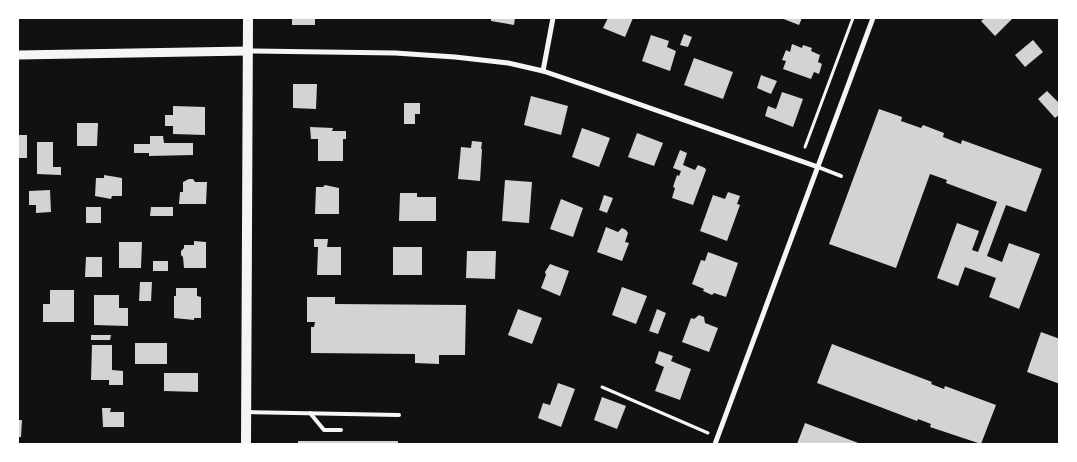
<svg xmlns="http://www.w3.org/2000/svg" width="1077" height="462" viewBox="0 0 1077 462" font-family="Inter,sans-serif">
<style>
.building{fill:#d3d3d3}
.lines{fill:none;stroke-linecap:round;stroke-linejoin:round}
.path{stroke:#f5f5f5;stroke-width:3}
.service{stroke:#f5f5f5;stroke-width:4}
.minor{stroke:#f5f5f5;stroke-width:5}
.tertiary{stroke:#f5f5f5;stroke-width:9}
.secondary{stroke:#f5f5f5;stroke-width:10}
</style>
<rect width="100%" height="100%" fill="#111"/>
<g class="building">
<rect x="292" y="18" width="23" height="7"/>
<path d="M491,18H515L514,25L491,21Z"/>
<path d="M608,18H633L625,37L603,28Z"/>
<path d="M781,18H802L799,25Z"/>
<path d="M985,18H1011L1012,19L995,36L981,21Z"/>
<path d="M684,34L692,37L688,47L680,45Z"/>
<path d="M651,35L669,41L667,47L676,51L670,71L642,61Z"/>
<path d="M1033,40L1043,52L1025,67L1015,55Z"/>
<path d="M792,44L802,48L803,45L812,48L811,51L820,55L818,62L822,64L819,74L814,72L811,79L783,69L786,61L782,60L786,50L790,52Z"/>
<path d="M694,58L733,72L723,99L684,85Z"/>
<path d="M761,75L777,81L771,94L757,88Z"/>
<path d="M293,84H317L316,109L293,108Z"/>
<path d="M1047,91L1060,104V114L1055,118L1038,99Z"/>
<path d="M782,92L803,99L793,127L765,116L768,106L776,109Z"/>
<path d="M531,96L568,106L561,135L524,125Z"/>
<path d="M404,103H420V114H415V124H404Z"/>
<path d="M173,106L205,107V135L173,134V126H165V115H173Z"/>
<path d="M879,109L902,117L901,121L921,128L923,125L944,133L943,137L961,144L962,140L1042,169L1026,212L1006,205L987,256L1002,262L1009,243L1040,254L1019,309L989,297L996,278L965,267L958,286L937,278L957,223L979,231L972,250L978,252L997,202L946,183L947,180L930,174L896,268L829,244Z"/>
<path d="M77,123H98L97,146H77Z"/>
<path d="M310,127L333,128L332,131H346V139H343V161H318V139H311Z"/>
<path d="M582,128L610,138L599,167L572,157Z"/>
<path d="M637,133L663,143L654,166L628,157Z"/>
<rect x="18" y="135" width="9" height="23"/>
<path d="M150,136H163L164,143H193V155L149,156V153H134V144H150Z"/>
<path d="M472,141L482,142L481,149H482L480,181L458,179L461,147L471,148Z"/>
<path d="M37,142H53V167H61V175L37,174Z"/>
<path d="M680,150L687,153L683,165L695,170L698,165L705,168L706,170L693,205L672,198L675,188L673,187L677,175L679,176L681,171L673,168Z"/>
<path d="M104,175L122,178V196H112L111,199L95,196L96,178H104Z"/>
<path d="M189,179H193L195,182H207L206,204H179L180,192H183V182Z"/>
<path d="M505,180L532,182L529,223L502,221Z"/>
<path d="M325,185L339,188V214H315L316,187H323Z"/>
<path d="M50,190L51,212L36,213V205H29V191Z"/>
<path d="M728,192L740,196L737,204L740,205L727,241L700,231L713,195L725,199Z"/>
<path d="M400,193H417V197H436V221H399Z"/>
<path d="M604,195L613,198L607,213L599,210Z"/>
<path d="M561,199L583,208L573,237L550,229Z"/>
<rect x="86" y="207" width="15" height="16"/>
<path d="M151,207H173V216H150Z"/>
<path d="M606,227L618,232L622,228L626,230L628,233L625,242L629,243L622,261L597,252Z"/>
<path d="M314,239H328L327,247H341V275H317L318,247H314Z"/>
<path d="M194,241L206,242V268H184L183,257L181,255V251L184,248V245H194Z"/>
<path d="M119,242H142L141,268H119Z"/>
<rect x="393" y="247" width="29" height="28"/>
<path d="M467,251H496L495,279L466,278Z"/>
<path d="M708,252L738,263L726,297L714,293L712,295L703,291L704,289L692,284L701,260L705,261Z"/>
<path d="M86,257H102V277H85Z"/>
<rect x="153" y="261" width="15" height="10"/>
<path d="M550,264L569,271L560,296L541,288L546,275L545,272Z"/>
<path d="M140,282H152L151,301H139Z"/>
<path d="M622,287L647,296L636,324L612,315Z"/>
<path d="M176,288H197V296L201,297V318H194V320L174,318V296H176Z"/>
<path d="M50,290H74V322H43V304H50Z"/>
<path d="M94,295H119V308H128V326L94,325Z"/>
<path d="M307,297H335V304L466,305L465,355H439V364L415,363V354L311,353V327H314L315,322H307Z"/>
<path d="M518,309L542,318L532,344L508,335Z"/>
<path d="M657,309L666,313L658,334L649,331Z"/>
<path d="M699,315L704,317L705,323L718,328L709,352L682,342L691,318L694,319Z"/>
<path d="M1041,332L1060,339V384L1027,372Z"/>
<path d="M91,335H111L110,340H91Z"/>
<rect x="135" y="343" width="32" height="21"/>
<path d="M832,344L932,382L931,384L944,389L945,386L996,405L981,444L930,427L931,424L918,419L917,421L817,383Z"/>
<path d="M92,345H112V370L123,371V385H109V380H91Z"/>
<path d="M659,351L673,356L671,361L691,369L680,400L655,391L664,367L655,363Z"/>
<path d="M164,373H198V392L164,391Z"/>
<path d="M558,383L575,389L561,427L538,418L543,403L550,405Z"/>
<path d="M602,397L626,406L617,429L594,420Z"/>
<path d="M102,408H111L110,412H124V427H103Z"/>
<path d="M18,420H22L21,437H18Z"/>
<path d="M805,423L861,444H797Z"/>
<rect x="298" y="441" width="100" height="3"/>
</g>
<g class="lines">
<g class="path">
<path d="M805,147L853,18"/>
<path d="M602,387L708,433"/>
</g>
<g class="service">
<path d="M818,167L841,176"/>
<path d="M247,412L399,415"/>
<path d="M310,413L324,430H341"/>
</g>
<g class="minor">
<path d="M248,51L395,53L455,57L508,63L543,71L593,88L818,167"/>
<path d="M543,71L553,18"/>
<path d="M715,444L873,18"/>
</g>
<path class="tertiary" d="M18,55L248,51"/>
<path class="secondary" d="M246,444L248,18"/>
</g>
<rect width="1077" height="462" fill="none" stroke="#ffffff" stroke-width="38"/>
</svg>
